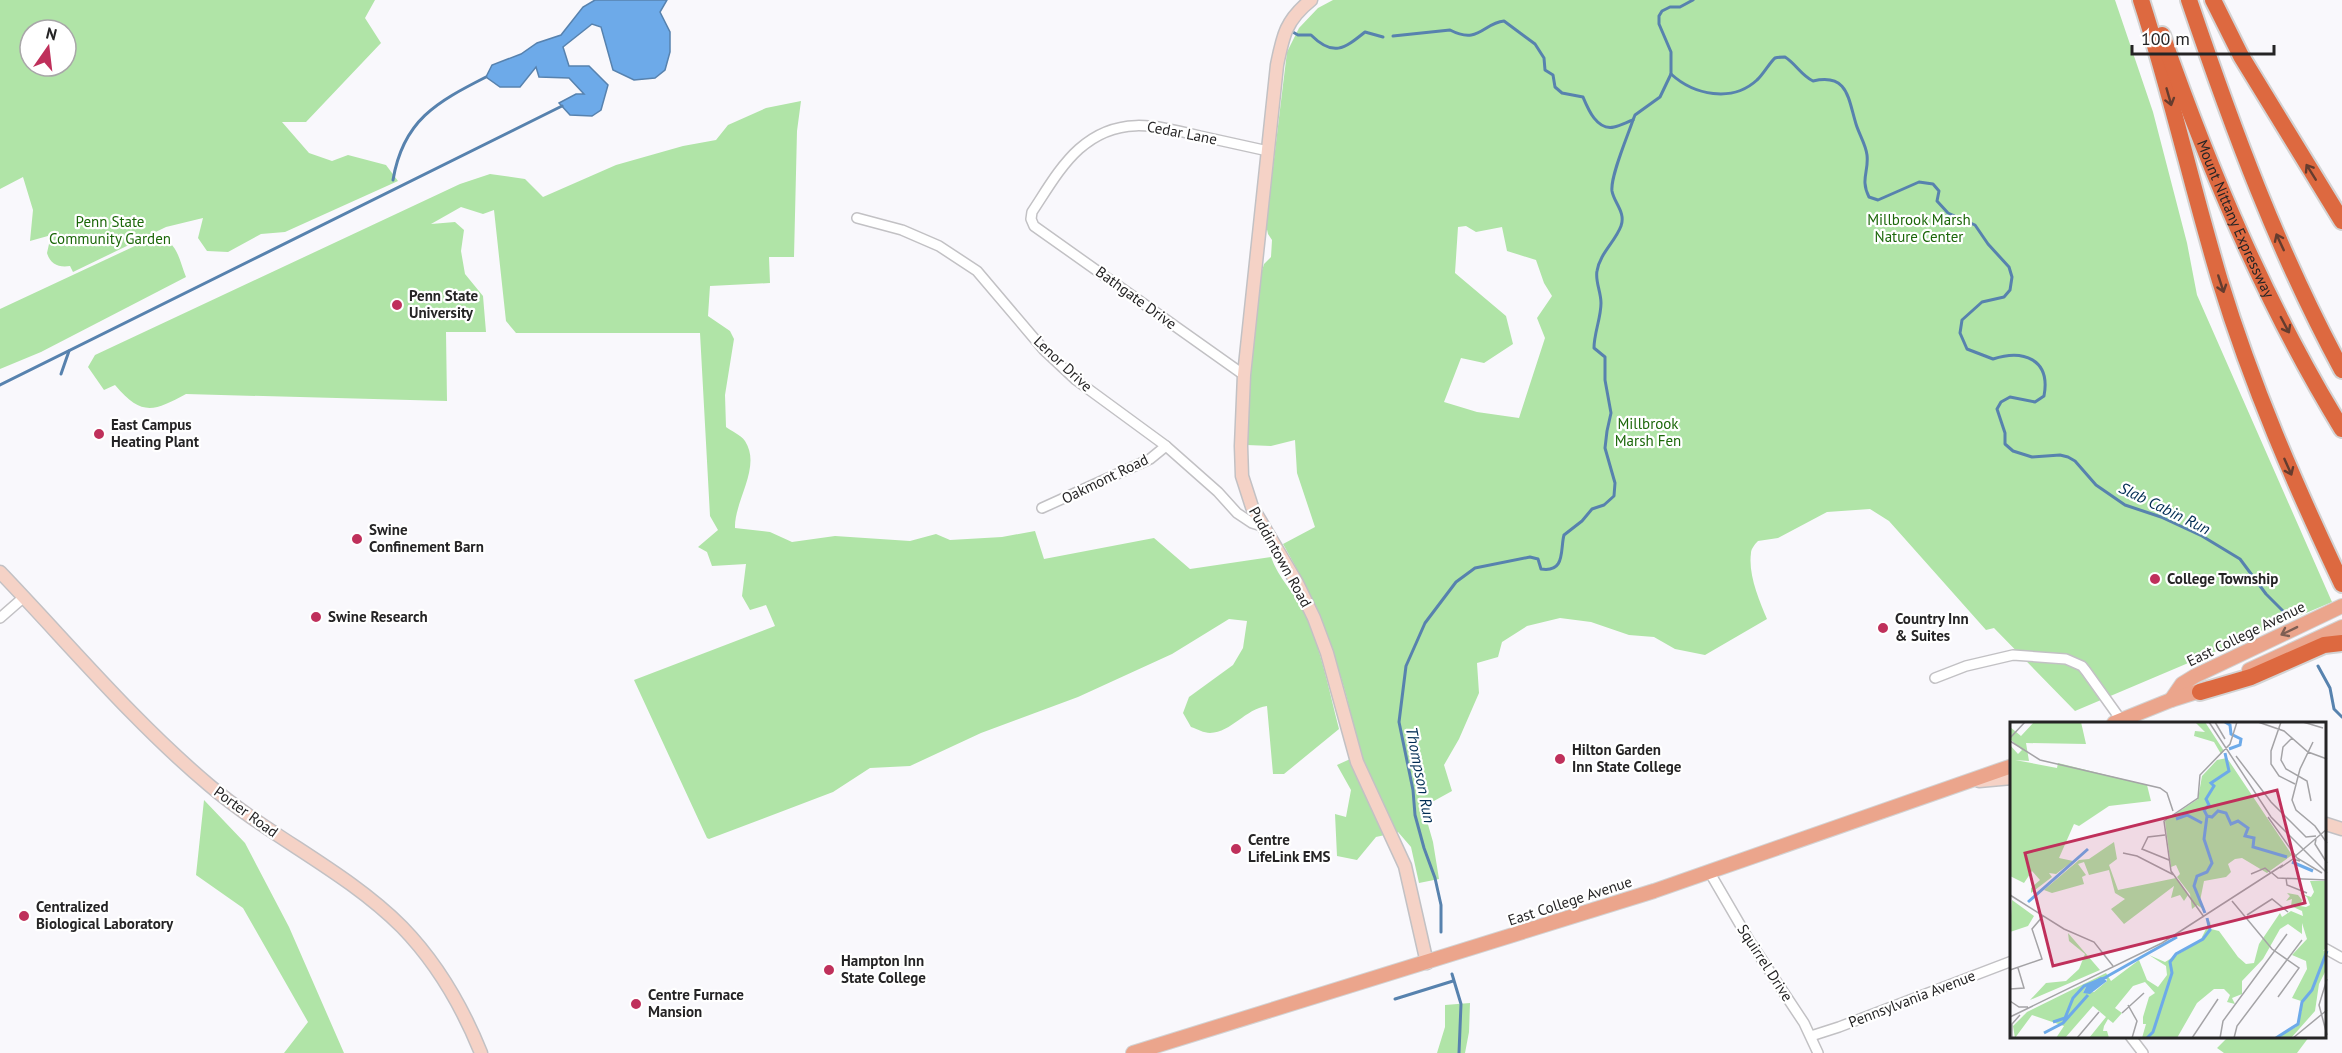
<svg xmlns="http://www.w3.org/2000/svg" width="2342" height="1053" viewBox="0 0 2342 1053" font-family="'PT Sans',sans-serif">
<style>
.green{fill:#b0e4a7;fill-rule:evenodd}
.water{fill:#6daae9;stroke:#5782ae;stroke-width:1.5}
.lines{fill:none;stroke-linecap:round;stroke-linejoin:round}
.stream{stroke:#5782ae;stroke-width:3}
.street-casing{stroke:#c2c1c4;stroke-width:12}
.secondary-casing{stroke:#c2c1c4;stroke-width:15}
.primary-casing{stroke:#d3d3d3;stroke-width:16}
.highway-casing{stroke:#d3d3d3;stroke-width:20}
.street{stroke:#fff;stroke-width:9}
.secondary{stroke:#f5d2c6;stroke-width:12}
.primary{stroke:#eba58c;stroke-width:14}
.highway{stroke:#dd6940;stroke-width:16}
.oneway{stroke:#653c2e}
.oneway2{stroke:#7e5e53}
.poi-dot{fill:#bf305b;stroke:#fff;stroke-width:2}
.labels{text-anchor:middle;stroke-width:4.5;stroke-linejoin:round;paint-order:stroke}
.street-label{font-size:15px;fill:#252425;stroke:#fff}
.park-label{font-size:15px;fill:#1b6709;stroke:#fff}
.poi-label{font-size:15px;font-weight:bold;fill:#252425;stroke:#fff;text-anchor:start}
.water-label{font-size:16px;font-style:italic;fill:#002c53;stroke:#fff}
.inset-river{fill:none;stroke:#6daae9;stroke-width:3}
.inset-road{fill:none;stroke:#a4a3a6;stroke-width:1.5}
.view{fill:#bf305b;fill-opacity:0.15;stroke:#bf305b;stroke-width:3}
.inset-edge{fill:none;stroke:#252425;stroke-width:3}
</style>
<rect width="100%" height="100%" fill="#f9f8fc"/>
<g class="green">
<path d="M0,0H375L365,18L381,43L306,122H282L309,153L332,161L348,155L386,165L398,181L285,232L261,234L228,252L207,251L198,238L203,218L166,227L73,272L70,266C59,268 50,264 47,253L49,244L55,234L30,241L33,210L23,177L0,189ZM30,30H66V66H30Z"/>
<path d="M1333,0H2115L2153,112L2187,243L2197,295L2332,602L2075,711L1994,628L1986,630L1889,521L1870,509L1827,512L1778,538L1758,541C1755,544 1751,549 1751,553C1748,574 1759,600 1767,619L1705,655L1675,649L1654,637L1629,635L1591,622L1560,618L1527,626L1502,642L1498,657L1477,663L1479,693L1459,739L1444,765L1452,791L1423,807L1433,842L1439,879L1419,883L1411,847L1398,832L1376,837L1357,860L1337,856L1335,814L1346,817L1351,790L1337,765L1359,755C1347,681 1321,610 1283,544L1315,527L1297,473L1295,440L1271,446L1247,445L1249,385L1260,277L1264,264L1271,257L1272,240L1268,234L1266,225L1287,52L1299,28L1318,8ZM1466,226L1476,232L1502,227L1507,251L1536,260L1544,283L1552,296L1537,318L1545,338L1519,418L1477,412L1444,402L1461,358L1484,363L1513,344L1506,316L1455,273L1458,227Z"/>
<path d="M801,101L797,131L794,257H769L770,283L710,286L708,316L730,331L734,339L725,395L726,427C731,431 741,435 745,441C762,467 734,501 735,528L770,532L792,542L835,536L910,541L936,534L950,540L1002,537L1035,531L1044,559L1154,538L1190,569L1271,557C1278,578 1295,593 1305,613C1321,649 1329,690 1339,729L1284,774H1273L1267,706C1245,709 1232,732 1210,733C1204,733 1197,729 1191,727L1183,713L1189,697L1233,665L1243,648L1247,621L1229,619L1172,654L1078,697L981,733L910,766L870,768L833,792L709,839L707,838L634,680L775,626L766,605L750,610L742,596L746,564L712,566L707,552L698,547L718,530L710,516L700,333H516L506,321L494,210L483,214L461,207L431,224L455,222L464,230L461,251L465,274L483,296L486,332H446L447,401L186,394C154,411 142,417 115,385L104,390L88,367L95,355L460,184L490,174L525,179L543,197L616,165L683,146L716,140L728,125L766,108Z"/>
<path d="M152,238C177,237 178,257 186,277L41,352L0,369V309Z"/>
<path d="M204,800L245,843L289,927L344,1053H284L308,1022L243,908L196,875Z"/>
<path d="M1470,1003L1469,1032L1465,1053H1437L1445,1027V1005Z"/>
<path d="M2228,1037V1036L2309,1037L2297,1053H2224L2217,1048Z"/>
</g>
<path class="water" d="M595,0H667L660,12L670,32V52L665,70L655,78L634,80L613,70L601,27L592,24L563,47L569,66H589L608,85L601,110L592,116L570,115L559,103L576,94H584L569,78L539,77L536,67L520,87H500L486,77L492,65L521,54L537,43L561,35L583,7Z"/>
<g class="lines">
<g class="stream">
<path d="M1693,0L1680,7H1670L1662,11L1659,16V24L1671,52V74C1694,95 1732,103 1757,80C1763,75 1770,62 1775,58C1778,57 1782,57 1785,57C1796,64 1801,75 1813,81C1848,73 1848,98 1856,124C1859,134 1866,145 1867,155C1869,172 1860,179 1869,197L1878,200L1919,182L1933,184L1939,191L1937,201L1948,213L1975,225L1988,244L2009,267L2012,277L2010,290L2004,297L1982,302L1962,320L1960,333L1967,349L1993,359C2023,349 2051,359 2044,396L2035,402L2010,397L2001,402L1997,409L2005,433V444L2013,451L2032,457L2060,455L2068,457L2075,461L2096,485L2125,505L2161,517L2202,536L2240,559L2266,594L2283,611"/>
<path d="M1291,31L1298,35H1311C1333,57 1344,49 1365,32L1383,37"/>
<path d="M1393,36L1450,30C1479,45 1483,23 1504,21L1535,44L1544,58L1545,70L1553,75L1555,87L1562,93L1583,97C1588,109 1597,131 1614,127C1620,126 1627,122 1633,120"/>
<path d="M393,180C403,120 437,102 486,77"/>
<path d="M61,374L69,351"/>
<path d="M0,385L562,106"/>
<path d="M2318,666L2330,688L2334,709L2342,717"/>
<path d="M1441,932V905L1435,878L1424,848L1415,815L1413,790L1399,722L1406,666L1425,623L1456,582L1475,568L1530,557L1538,559L1541,569C1566,573 1560,549 1564,535L1582,521L1592,509L1604,505L1614,496L1615,483L1605,448L1607,431L1611,413L1605,380V357L1594,348C1594,333 1601,318 1601,303C1601,292 1595,281 1597,271C1600,253 1615,242 1621,226C1626,212 1614,203 1612,191C1610,177 1628,135 1633,120L1635,115L1660,97L1671,74"/>
<path d="M1452,974L1461,1004L1459,1053"/>
<path d="M1395,999L1453,981"/>
</g>
<g class="street-casing">
<g id="street">
<path d="M857,218L902,230L939,246L977,271L1044,350L1076,380L1166,446L1218,492L1237,513L1252,523L1265,527"/>
<path d="M1244,375L1034,226L1031,219L1032,212C1046,191 1060,166 1079,149C1117,115 1155,125 1200,136C1223,141 1245,146 1268,151"/>
<path d="M1042,508L1150,459L1166,446"/>
<path d="M0,618L24,597"/>
<path d="M1935,678L1966,666L2013,655L2066,659L2082,666L2086,671L2121,720"/>
<path d="M1710,873L1749,940L1804,1023L1818,1053"/>
<path d="M2326,949L2342,958"/>
<path d="M1811,1036L1839,1027L2012,961"/>
<path d="M2130,1036L2143,1053"/>
</g>
</g>
<g class="secondary-casing">
<g id="secondary">
<path d="M1311,0C1286,20 1283,35 1277,65L1244,375L1241,446L1242,476L1252,507L1297,583L1314,618L1327,653L1357,762L1405,866L1427,963"/>
<path d="M0,572C69,644 133,721 209,785C270,837 346,871 402,927C438,964 462,1006 481,1053"/>
<path d="M1979,781L2012,778"/>
<path d="M2326,824L2342,829"/>
</g>
</g>
<g class="primary-casing">
<g id="primary">
<path d="M2249,670L2342,627"/>
<path d="M2171,700L2182,684L2195,676L2342,606"/>
<path d="M2114,723L2171,700L2209,688"/>
<path d="M1133,1053L1654,891L2012,766"/>
</g>
</g>
<g class="highway-casing">
<g id="highway">
<path d="M2141,0C2171,92 2192,188 2220,281C2252,386 2295,485 2342,584"/>
<path d="M2189,0C2232,127 2278,252 2342,370"/>
<path d="M2213,0L2241,56L2342,221"/>
<path id="s1" d="M2162,35C2210,171 2266,305 2342,429"/>
<path d="M2200,692L2251,677L2324,645L2342,643"/>
</g>
</g>
<use href="#street" class="street"/>
<use href="#secondary" class="secondary"/>
<use href="#primary" class="primary"/>
<use href="#highway" class="highway"/>
</g>
<defs><path id="oneway-shaft" d="M-6 0H5M1.5-3L5.5 0L1.5 3" fill="none" stroke-width="1.6" stroke-linecap="round" stroke-linejoin="round" transform="scale(1.5)"/></defs>
<g class="oneway">
<use href="#oneway-shaft" transform="translate(2169 97) rotate(74)"/>
<use href="#oneway-shaft" transform="translate(2311 172) rotate(-122)"/>
<use href="#oneway-shaft" transform="translate(2280 242) rotate(-115)"/>
<use href="#oneway-shaft" transform="translate(2221 284) rotate(72)"/>
<use href="#oneway-shaft" transform="translate(2285 325) rotate(62)"/>
<use href="#oneway-shaft" transform="translate(2288 467) rotate(66)"/>
</g>
<use class="oneway2" href="#oneway-shaft" transform="translate(2289 631) rotate(154)"/>
<g class="poi-dot">
<circle cx="397" cy="305" r="6"/>
<circle cx="99" cy="434" r="6"/>
<circle cx="357" cy="539" r="6"/>
<circle cx="2155" cy="579" r="6"/>
<circle cx="316" cy="617" r="6"/>
<circle cx="1883" cy="628" r="6"/>
<circle cx="1560" cy="759" r="6"/>
<circle cx="1236" cy="849" r="6"/>
<circle cx="24" cy="916" r="6"/>
<circle cx="829" cy="970" r="6"/>
<circle cx="636" cy="1004" r="6"/>
</g>
<g class="labels">
<g class="street-label">
<text transform="translate(1182 133) rotate(11)" y="5">Cedar Lane</text>
<text dy="5" stroke="none"><textPath href="#s1" startOffset="198">Mount Nittany Expressway</textPath></text>
<text transform="translate(1136 298) rotate(36)" y="5">Bathgate Drive</text>
<text transform="translate(1063 364) rotate(43)" y="5">Lenor Drive</text>
<text transform="translate(1105 479) rotate(-26)" y="5">Oakmont Road</text>
<text transform="translate(1280 557) rotate(61)" y="5">Puddintown Road</text>
<text transform="translate(2246 634) rotate(-26)" y="5">East College Avenue</text>
<text transform="translate(246 812) rotate(36)" y="5">Porter Road</text>
<text transform="translate(1570 901) rotate(-18)" y="5">East College Avenue</text>
<text transform="translate(1765 963) rotate(57)" y="5">Squirrel Drive</text>
<text transform="translate(1912 999) rotate(-21)" y="5">Pennsylvania Avenue</text>
</g>
<g class="park-label">
<text x="1919" y="225">Millbrook Marsh<tspan x="1919" dy="17">Nature Center</tspan></text>
<text x="110" y="227">Penn State<tspan x="110" dy="17">Community Garden</tspan></text>
<text x="1648" y="429">Millbrook<tspan x="1648" dy="17">Marsh Fen</tspan></text>
</g>
<g class="poi-label">
<text x="409" y="301">Penn State<tspan x="409" dy="17">University</tspan></text>
<text x="111" y="430">East Campus<tspan x="111" dy="17">Heating Plant</tspan></text>
<text x="369" y="535">Swine<tspan x="369" dy="17">Confinement Barn</tspan></text>
<text x="2167" y="584">College Township</text>
<text x="328" y="622">Swine Research</text>
<text x="1895" y="624">Country Inn<tspan x="1895" dy="17">&amp; Suites</tspan></text>
<text x="1572" y="755">Hilton Garden<tspan x="1572" dy="17">Inn State College</tspan></text>
<text x="1248" y="845">Centre<tspan x="1248" dy="17">LifeLink EMS</tspan></text>
<text x="36" y="912">Centralized<tspan x="36" dy="17">Biological Laboratory</tspan></text>
<text x="841" y="966">Hampton Inn<tspan x="841" dy="17">State College</tspan></text>
<text x="648" y="1000">Centre Furnace<tspan x="648" dy="17">Mansion</tspan></text>
</g>
<g class="water-label">
<text transform="translate(2165 508) rotate(26)" y="6">Slab Cabin Run</text>
<text transform="translate(1421 775) rotate(79)" y="6">Thompson Run</text>
</g>
</g>
<g transform="translate(2010 722)">
<rect width="316" height="316" fill="#f9f8fc"/>
<path d="M24,0H71L76,22L16,21L19,39L5,38L47,46L48,41L137,63L141,79L99,84L69,104L64,102L49,136L63,139L46,152L39,151L42,155L21,171V166L30,158L22,149L14,161L0,154V23L8,32L12,28L0,17V5L11,14ZM185,0H195L214,29L211,32L204,20L184,14L185,9L195,10ZM217,36L282,133L257,151L232,136L225,137L218,142L221,150L216,155L194,159L190,179L193,187L187,183L182,187L180,172L167,155L170,152L166,143L161,145L155,99L188,77L192,54L207,38ZM104,120L107,137L99,143L108,168L166,156L178,173L174,179L170,173L161,176L164,164L114,202L101,187L115,177L105,171L99,148L79,153L74,140L68,142L76,153L72,155L74,162L42,171L34,168L69,138L79,137ZM300,159H316L317,225L313,229L316,228V248L309,262L305,289L282,315L266,316L286,305L292,288L291,279L282,276L297,247L296,239L282,233L297,217L292,201V212L278,202L270,207L253,237L232,259V272L222,276L225,282L217,280L220,273L214,267H204L187,281L167,316H132L136,302H133V295L139,275L145,271L135,260L123,264L105,286L112,291L103,301L98,297L94,304L93,309H97L99,316H79L96,295L83,284L55,316H46L54,304L22,293L5,316L3,304L17,290L96,251L101,259L129,238L137,258L148,265L157,253L156,244L139,233L155,240L190,219L200,199L201,207L209,209L228,235L236,242L244,241L249,222L270,191L272,195L281,189L293,194L292,189L281,184L282,177L276,179L280,174L277,171L288,173L292,178L290,184L296,185L300,183L297,175L289,171L301,175L304,170ZM96,255L97,259L84,270L73,271L77,263ZM2,178L24,194L18,204L0,210ZM58,211L90,248L20,278L36,261L56,259L69,247L75,232L59,219Z" fill="#b0e4a7" fill-rule="evenodd"/>
<path d="M91,255L97,259L80,272L73,271L77,263Z" fill="#6daae9"/>
<path class="inset-river" d="M215,0L220,3L221,12L231,17L230,23L219,27M215,31L219,49L201,61L204,64L196,77L199,83L194,88L197,94L202,95L208,89L216,91L221,102L228,99L238,106L235,114L244,116L243,125L277,135M166,97L177,93L192,101M282,140L303,149M18,180L78,127M195,191L184,164L187,154L197,150L202,141L194,117L197,94M96,255L167,215M43,300L55,296L63,276L74,264L97,255M34,311L53,301L78,273M137,316L143,310L162,251L160,240L166,232L193,217L200,208L197,196M266,316L288,302L292,280L302,268L317,229"/>
<path class="inset-road" d="M199,0L261,95L317,151M205,0L215,17M248,0L274,9L298,30L317,37M271,0L261,29V42L269,54L285,62M293,0L313,6M0,16L15,0M282,16L273,25L271,38L276,47L297,59L301,79M0,19L30,38L150,66L157,71L163,89M303,20L290,47L282,78L286,88L305,104L317,121M226,34L261,80L296,115L306,114M258,95L287,136L312,151M155,113L138,115L132,127L159,138M306,117L305,122L317,141M113,131L127,134L164,153M283,136L317,107M270,146L283,137L290,139M262,151L268,156L317,158M241,152L255,146L261,151M276,156L277,163L297,171M0,173L54,207L84,220L103,244M222,179L262,227L289,246L268,275M237,193L262,177L278,190M194,195L161,149L154,99L188,76L190,53L220,22L227,0M0,248L32,237L22,207L33,194M317,257L309,283L317,313M0,267L14,266L8,246M0,279L9,285H18M118,283L127,299L122,316M112,291L134,271M0,295L152,221L273,143M2,315V302L10,293M67,316L89,290M182,316L208,277M210,316L213,299L277,212M224,316L227,304L292,218M283,316L317,288"/>
<path class="view" d="M267,68L295,181L43,244L15,131Z"/>
<rect width="316" height="316" class="inset-edge"/>
</g>
<g transform="translate(48 48) rotate(14)"><circle r="28" fill="#ffffff" stroke="#a8a7a8" stroke-width="1.5"/>
<path d="M0-4.5L10 22L0 15L-10 22Z" fill="#bf305b"/>
<text y="-9" font-size="16" font-weight="bold" text-anchor="middle" fill="#252425">N</text>
</g>
<path d="M2132 45v9h142v-9" fill="none" stroke="#252425" stroke-width="3"/>
<text x="2141" y="45" font-size="18" fill="#252425" stroke="#ffffff" stroke-width="4.5" paint-order="stroke">100 m</text>
</svg>
